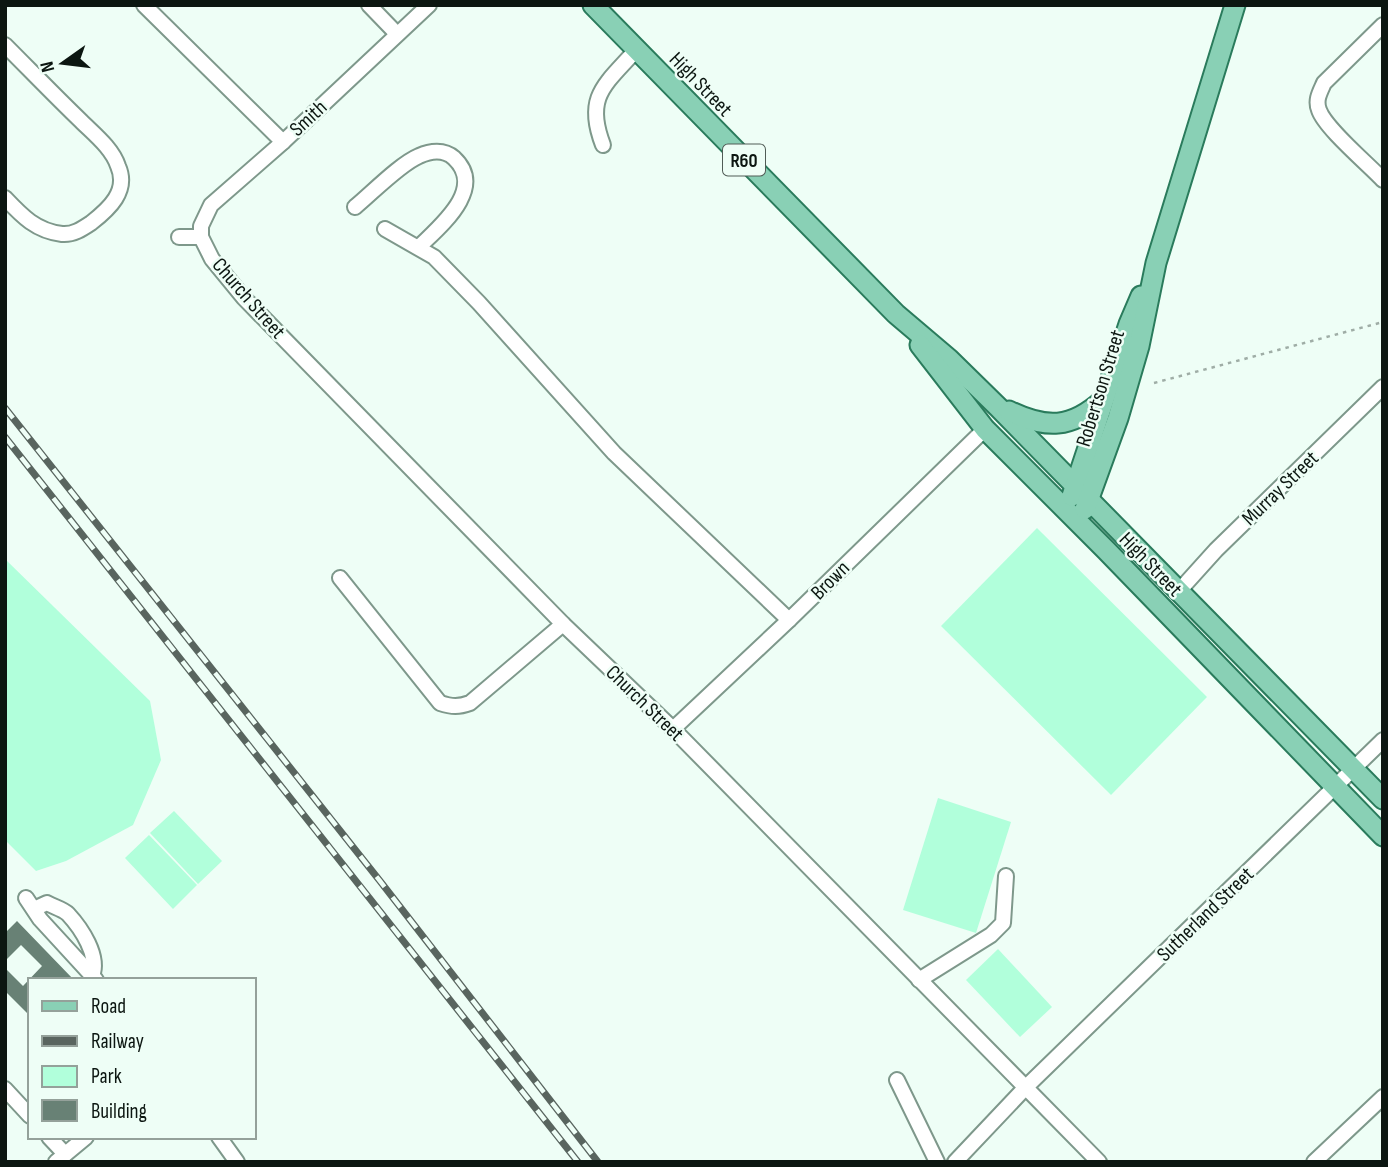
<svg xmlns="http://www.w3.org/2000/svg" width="1388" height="1167" viewBox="0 0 1388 1167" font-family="'Sofia Sans Condensed',sans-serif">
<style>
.green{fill:#b1ffdb}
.building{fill:#688175}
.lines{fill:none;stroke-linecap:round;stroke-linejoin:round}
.minor-casing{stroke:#7e988b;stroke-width:18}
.major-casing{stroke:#2a7b5c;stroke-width:23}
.path{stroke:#9fada6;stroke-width:2.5;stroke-dasharray:3.5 5;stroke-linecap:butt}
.minor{stroke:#fff;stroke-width:14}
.major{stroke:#89d0b5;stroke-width:19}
.rail-casing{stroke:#59655f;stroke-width:7}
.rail{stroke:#eefef6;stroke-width:4.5;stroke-dasharray:13;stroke-linecap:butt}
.labels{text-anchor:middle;stroke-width:5;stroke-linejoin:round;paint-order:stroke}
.shield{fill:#eefef6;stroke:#505c56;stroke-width:2}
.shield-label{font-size:19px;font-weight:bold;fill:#0c1611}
.street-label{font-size:21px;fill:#0c1611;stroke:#eefef6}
</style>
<rect width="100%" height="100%" fill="#eefef6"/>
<g class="green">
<path d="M1037,528L1207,697L1111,795L941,626Z"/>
<path d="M5,559L150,701L161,760L133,825L66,861L36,871L5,840Z"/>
<path d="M938,798L1011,822L976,933L903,910Z"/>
<path d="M174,811L222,861L198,884L150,833Z"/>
<path d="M149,835L197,885L173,909L125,858Z"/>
<path d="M998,949L1052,1007L1020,1037L966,980Z"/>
</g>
<path class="building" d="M17,921L74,980H30V1016L5,991V968L23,986L42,966L21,945L5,961V933Z"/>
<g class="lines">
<g class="minor-casing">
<g id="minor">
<path d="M144,5L283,142"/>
<path d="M369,5L397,34"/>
<path d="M429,5L283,142L211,205L201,226V237L212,259L244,298L563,624L673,729L1099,1162"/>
<path d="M1383,25L1324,83C1320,92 1315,100 1319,110C1325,128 1368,164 1383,180"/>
<path d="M5,45C30,70 55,96 81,121C94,134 112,148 118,166C129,191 109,209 91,223C82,229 73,235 62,234C36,231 22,216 5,198"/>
<path d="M603,145C584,96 606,84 636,50"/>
<path d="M355,207C372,193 400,164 419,156C430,151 444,149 454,158C487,189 439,227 419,247"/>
<path d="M385,229L434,257L479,303L614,453L789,620"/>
<path d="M179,237H201"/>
<path d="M340,578L440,703C452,707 459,707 470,703L563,624"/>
<path d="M1179,591L1216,550L1383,387"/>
<path d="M673,729L789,620L985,429"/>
<path d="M26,898L40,919L96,980"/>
<path d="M34,909L47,903C54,907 63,909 68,914C81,928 100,956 92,976"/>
<path d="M919,980L991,935L1003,923L1006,876"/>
<path d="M897,1080L937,1162"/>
<path d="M5,1089L30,1116"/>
<path d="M49,1137L65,1154"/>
<path d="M219,1137L237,1162"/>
<path d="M56,1162L86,1137"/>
<path d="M955,1162L1026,1087L1383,740"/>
<path d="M1314,1162L1383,1097"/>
</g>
</g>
<g class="major-casing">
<g id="major">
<path d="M593,5L896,314L949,359L998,407L1383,799"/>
<path d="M920,345L985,429L1106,550L1383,836"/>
<path d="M1009,411C1046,429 1071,429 1103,400"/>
<path d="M1072,496L1129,324L1141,296"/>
<path d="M1085,509L1118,418L1139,346L1156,263L1235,5"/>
</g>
</g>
<path class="path" d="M1154,383L1383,322"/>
<use href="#minor" class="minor"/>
<use href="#major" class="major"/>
<g class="rail-casing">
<g id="rail">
<path d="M5,408L380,881L598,1162"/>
<path d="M5,437L578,1162"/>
</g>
</g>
<use href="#rail" class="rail"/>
</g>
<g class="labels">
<rect class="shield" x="723" y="144.5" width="42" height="31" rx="5"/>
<g class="shield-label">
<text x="744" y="167">R60</text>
</g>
<g class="street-label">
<text transform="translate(701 84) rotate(46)" y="7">High Street</text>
<text transform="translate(308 118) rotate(-43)" y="7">Smith</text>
<text transform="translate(249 298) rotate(49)" y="7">Church Street</text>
<text transform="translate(1100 388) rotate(-73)" y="7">Robertson Street</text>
<text transform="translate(1280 488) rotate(-44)" y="7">Murray Street</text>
<text transform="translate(1151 564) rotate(46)" y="7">High Street</text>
<text transform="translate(830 580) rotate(-45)" y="7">Brown</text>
<text transform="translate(645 703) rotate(44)" y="7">Church Street</text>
<text transform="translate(1205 914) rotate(-44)" y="7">Sutherland Street</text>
</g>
</g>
<rect width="1388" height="1167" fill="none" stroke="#0c1611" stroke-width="14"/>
<rect x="28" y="978" width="228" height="161" fill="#eefef6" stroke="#94a19a" stroke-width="2"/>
<rect x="42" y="1001" width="35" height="10" fill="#89d0b5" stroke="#94a19a" stroke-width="2"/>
<text x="91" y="1013" font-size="21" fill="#0c1611">Road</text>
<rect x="42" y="1036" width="35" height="10" fill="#59655f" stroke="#94a19a" stroke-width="2"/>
<text x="91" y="1048" font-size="21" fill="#0c1611">Railway</text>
<rect x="42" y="1066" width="35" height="21" fill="#b1ffdb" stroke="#94a19a" stroke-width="2"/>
<text x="91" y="1083" font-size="21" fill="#0c1611">Park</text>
<rect x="42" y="1100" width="35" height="21" fill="#688175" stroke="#94a19a" stroke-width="2"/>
<text x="91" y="1118" font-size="21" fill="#0c1611">Building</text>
<g transform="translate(63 63) rotate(256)" stroke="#eefef6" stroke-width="5" paint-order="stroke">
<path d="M0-5L12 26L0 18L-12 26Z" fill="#0c1611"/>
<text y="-10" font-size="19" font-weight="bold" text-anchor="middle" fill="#0c1611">N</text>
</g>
</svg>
